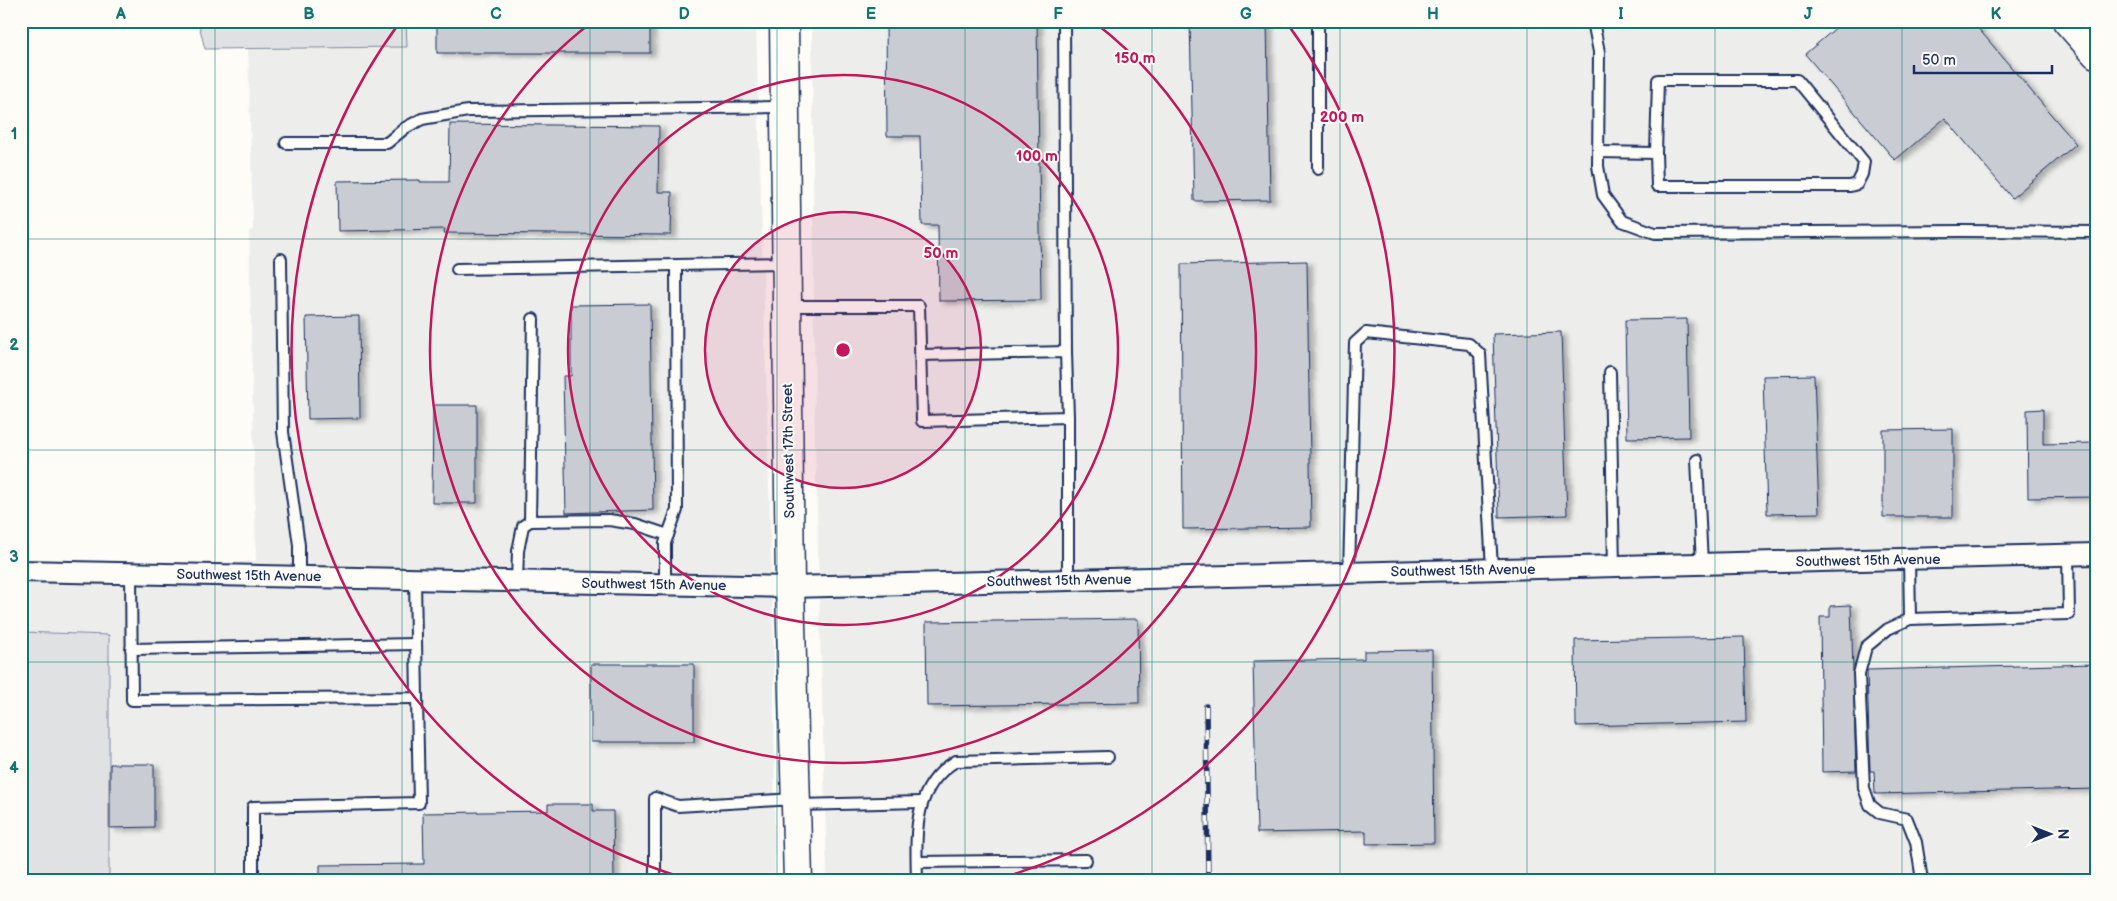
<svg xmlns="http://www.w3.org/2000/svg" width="2117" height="901" viewBox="0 0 2117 901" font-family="'Balsamiq Sans',sans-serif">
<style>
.built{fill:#edeeec}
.green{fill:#e0e1e3;stroke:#7e88a0}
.building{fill:#c9ccd3;stroke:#1b2f5e;filter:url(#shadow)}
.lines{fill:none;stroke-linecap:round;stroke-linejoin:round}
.lane-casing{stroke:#1b2f5e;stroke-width:14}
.street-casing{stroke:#1b2f5e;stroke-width:24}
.secondary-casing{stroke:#1b2f5e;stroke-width:31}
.lane{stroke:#fdfcf7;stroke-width:10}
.street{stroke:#fdfcf7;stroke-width:20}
.secondary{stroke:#fdfcf7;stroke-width:28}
.rail-casing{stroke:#1b2f5e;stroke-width:5.5}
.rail{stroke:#fdfcf7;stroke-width:4;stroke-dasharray:11;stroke-linecap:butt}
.grid{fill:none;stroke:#0f766e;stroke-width:1;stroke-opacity:0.55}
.ring{fill:none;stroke:#c2185b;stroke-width:2.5}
.labels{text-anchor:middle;stroke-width:4;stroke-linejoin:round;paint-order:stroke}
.street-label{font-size:14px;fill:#1b2f5e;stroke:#fdfcf7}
.centre{fill:#c2185b;stroke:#fdfcf7;stroke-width:2.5}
.ring-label{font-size:15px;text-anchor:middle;font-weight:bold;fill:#c2185b;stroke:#fdfcf7;stroke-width:4;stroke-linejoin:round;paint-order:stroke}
.neatline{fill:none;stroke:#0f766e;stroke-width:2}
.grid-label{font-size:16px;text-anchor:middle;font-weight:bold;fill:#0f766e}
</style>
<defs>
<filter id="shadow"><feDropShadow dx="5.5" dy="3" stdDeviation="2.5" flood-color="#0004"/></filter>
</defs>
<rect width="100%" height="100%" fill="#fdfcf7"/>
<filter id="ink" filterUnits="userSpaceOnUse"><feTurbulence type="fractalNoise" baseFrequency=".02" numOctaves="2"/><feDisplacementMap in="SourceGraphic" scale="10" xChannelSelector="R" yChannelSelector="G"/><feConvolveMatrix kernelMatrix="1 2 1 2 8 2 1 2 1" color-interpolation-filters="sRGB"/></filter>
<g filter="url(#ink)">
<g class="built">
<path d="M406,21H756L774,665L775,880H109V635L21,632V569L109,570L256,561L249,231L253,230L248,48L406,47Z"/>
<path d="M812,21H2053L2096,69V880H827L815,439Z"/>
</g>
<g class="green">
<path d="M198,21H406L407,47L205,49Z"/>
<path d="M21,632L109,635V880H21Z"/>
</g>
<g class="building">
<rect x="437" y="21" width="213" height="32"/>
<path d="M886,21H1037L1041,300L939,301L938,225H922L920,136H887Z"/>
<path d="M1190,21H1267L1270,200L1194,201Z"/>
<path d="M1844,21H1972L2076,144L2012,198L1945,118L1895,160L1805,54Z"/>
<path d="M450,124L659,126L658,192H672L671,235L444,233L445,229L338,231L337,181L420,180V182H449Z"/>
<path d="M1307,261L1311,527L1183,529L1181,264Z"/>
<path d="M650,304L653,510L566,513L563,376H571V305Z"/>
<path d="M359,316L360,418L308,419L306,317Z"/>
<path d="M1687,319L1689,437L1627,438L1625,320Z"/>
<path d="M1561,332L1567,515L1499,517L1493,334Z"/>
<path d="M1814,375L1819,513L1767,514L1763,376Z"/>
<path d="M433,405H477V503H432Z"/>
<path d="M2043,409V444L2096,443V497L2028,498L2027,410Z"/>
<path d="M1953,429V517H1883V430Z"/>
<path d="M1851,605L1856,771L1822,772L1820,617H1830V606Z"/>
<path d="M1138,619L1139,703L927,706L926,622Z"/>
<path d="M1744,637L1746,722L1576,726L1575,640Z"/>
<path d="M1432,650L1434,843L1366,844V831L1257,833L1253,661L1364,659V651Z"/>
<rect x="591" y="664" width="103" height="78"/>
<path d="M2096,664V789L1875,794L1874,771H1870L1867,670Z"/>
<path d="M110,764H154V827L110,828Z"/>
<path d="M548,804H593V811H613L614,880H320V865L424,864L423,813L548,811Z"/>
</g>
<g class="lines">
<g class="lane-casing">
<g id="lane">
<path d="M1064,21L1066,352"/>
<path d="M1318,21V169"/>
<path d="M1593,21L1599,52L1598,166L1603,195L1622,221L1655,233L1961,231L2096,232"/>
<path d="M286,143H387L405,128L422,119L468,111L784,107"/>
<path d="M1598,152L1656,153L1657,186H1850L1857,184L1862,174L1864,162L1797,80H1658L1656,153"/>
<path d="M281,259L283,432L299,545V576"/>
<path d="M457,269L786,263"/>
<path d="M788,306H919L922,421L1068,417L1066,352L920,355"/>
<path d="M1610,372L1614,566"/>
<path d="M1068,417V580"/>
<path d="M1697,460L1702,564"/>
<path d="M530,521L533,319"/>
<path d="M1909,559L1910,619L1888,629L1866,647L1859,674L1864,788L1870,805L1880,813L1907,819L1916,842L1922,880"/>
<path d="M131,573L132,700L417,698L415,579"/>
<path d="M1349,573L1355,343L1366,333L1469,344L1480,354L1492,569"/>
<path d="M517,581L518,551L523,526L530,521L609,520L635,524L668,535"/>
<path d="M665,584V543L677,510L676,265"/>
<path d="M1910,619L2069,614L2068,555"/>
<path d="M131,649L416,644"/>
<path d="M798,805L922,802"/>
<path d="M917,862L1086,860"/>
<path d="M253,880V807L419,803L417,698"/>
<path d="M655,880V798L678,806L795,799"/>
<path d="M917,880C916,835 912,787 956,761L1108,757"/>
</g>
</g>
<g class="street-casing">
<path id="street" d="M21,571L790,587L2096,554"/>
</g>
<g class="secondary-casing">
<g id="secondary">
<path d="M784,21L790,587L798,880"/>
<path d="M2067,21L2096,54"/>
</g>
</g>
<use href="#lane" class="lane"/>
<use href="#street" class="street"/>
<use href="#secondary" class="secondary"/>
<g class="rail-casing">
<path id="rail" d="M1206,706L1208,880"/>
</g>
<use href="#rail" class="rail"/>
</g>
</g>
<path class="grid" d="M215,21V880M402,21V880M590,21V880M777,21V880M965,21V880M1152,21V880M1340,21V880M1527,21V880M1715,21V880M1902,21V880M21,239H2096M21,450H2096M21,662H2096"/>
<circle cx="843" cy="350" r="138" fill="#c2185b" fill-opacity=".12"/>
<g class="ring">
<circle cx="843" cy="350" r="138"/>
<circle cx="843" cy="350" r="275"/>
<path d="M1094 22A413 413 0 1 1 592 22"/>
<path d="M691 880A551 551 0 0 1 400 22M1286 22A551 551 0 0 1 995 880"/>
</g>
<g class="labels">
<g class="street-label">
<text transform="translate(788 451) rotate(-91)" y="5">Southwest 17th Street</text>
<text transform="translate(1868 560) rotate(-1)" y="5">Southwest 15th Avenue</text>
<text transform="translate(1463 570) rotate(-1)" y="5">Southwest 15th Avenue</text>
<text transform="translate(249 575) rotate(1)" y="5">Southwest 15th Avenue</text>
<text transform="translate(1059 580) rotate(-1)" y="5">Southwest 15th Avenue</text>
<text transform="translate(654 584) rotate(1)" y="5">Southwest 15th Avenue</text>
</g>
</g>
<circle cx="843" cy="350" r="8" class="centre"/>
<g class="ring-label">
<text x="1135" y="63">150 m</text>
<text x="1342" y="122">200 m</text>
<text x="1037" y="161">100 m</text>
<text x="941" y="258">50 m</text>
</g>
<rect width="2117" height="901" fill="none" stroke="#fdfcf7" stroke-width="55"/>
<g transform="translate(2050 834) rotate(90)" stroke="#fdfcf7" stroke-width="4" paint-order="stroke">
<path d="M0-4L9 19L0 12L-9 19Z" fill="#1b2f5e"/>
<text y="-8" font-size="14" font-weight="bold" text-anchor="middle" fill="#1b2f5e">N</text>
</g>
<path d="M1914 65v8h138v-8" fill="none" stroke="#1b2f5e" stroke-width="2.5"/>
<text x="1922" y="65" font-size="15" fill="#1b2f5e" stroke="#fdfcf7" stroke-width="4" paint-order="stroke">50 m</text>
<rect x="28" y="28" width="2062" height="846" class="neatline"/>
<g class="grid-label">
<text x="121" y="19">A</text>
<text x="309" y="19">B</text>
<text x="496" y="19">C</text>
<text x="684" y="19">D</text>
<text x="871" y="19">E</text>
<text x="1058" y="19">F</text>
<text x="1246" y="19">G</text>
<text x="1433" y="19">H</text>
<text x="1621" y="19">I</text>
<text x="1808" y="19">J</text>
<text x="1996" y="19">K</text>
<text x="14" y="139">1</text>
<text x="14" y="350">2</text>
<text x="14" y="562">3</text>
<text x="14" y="773">4</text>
</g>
</svg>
